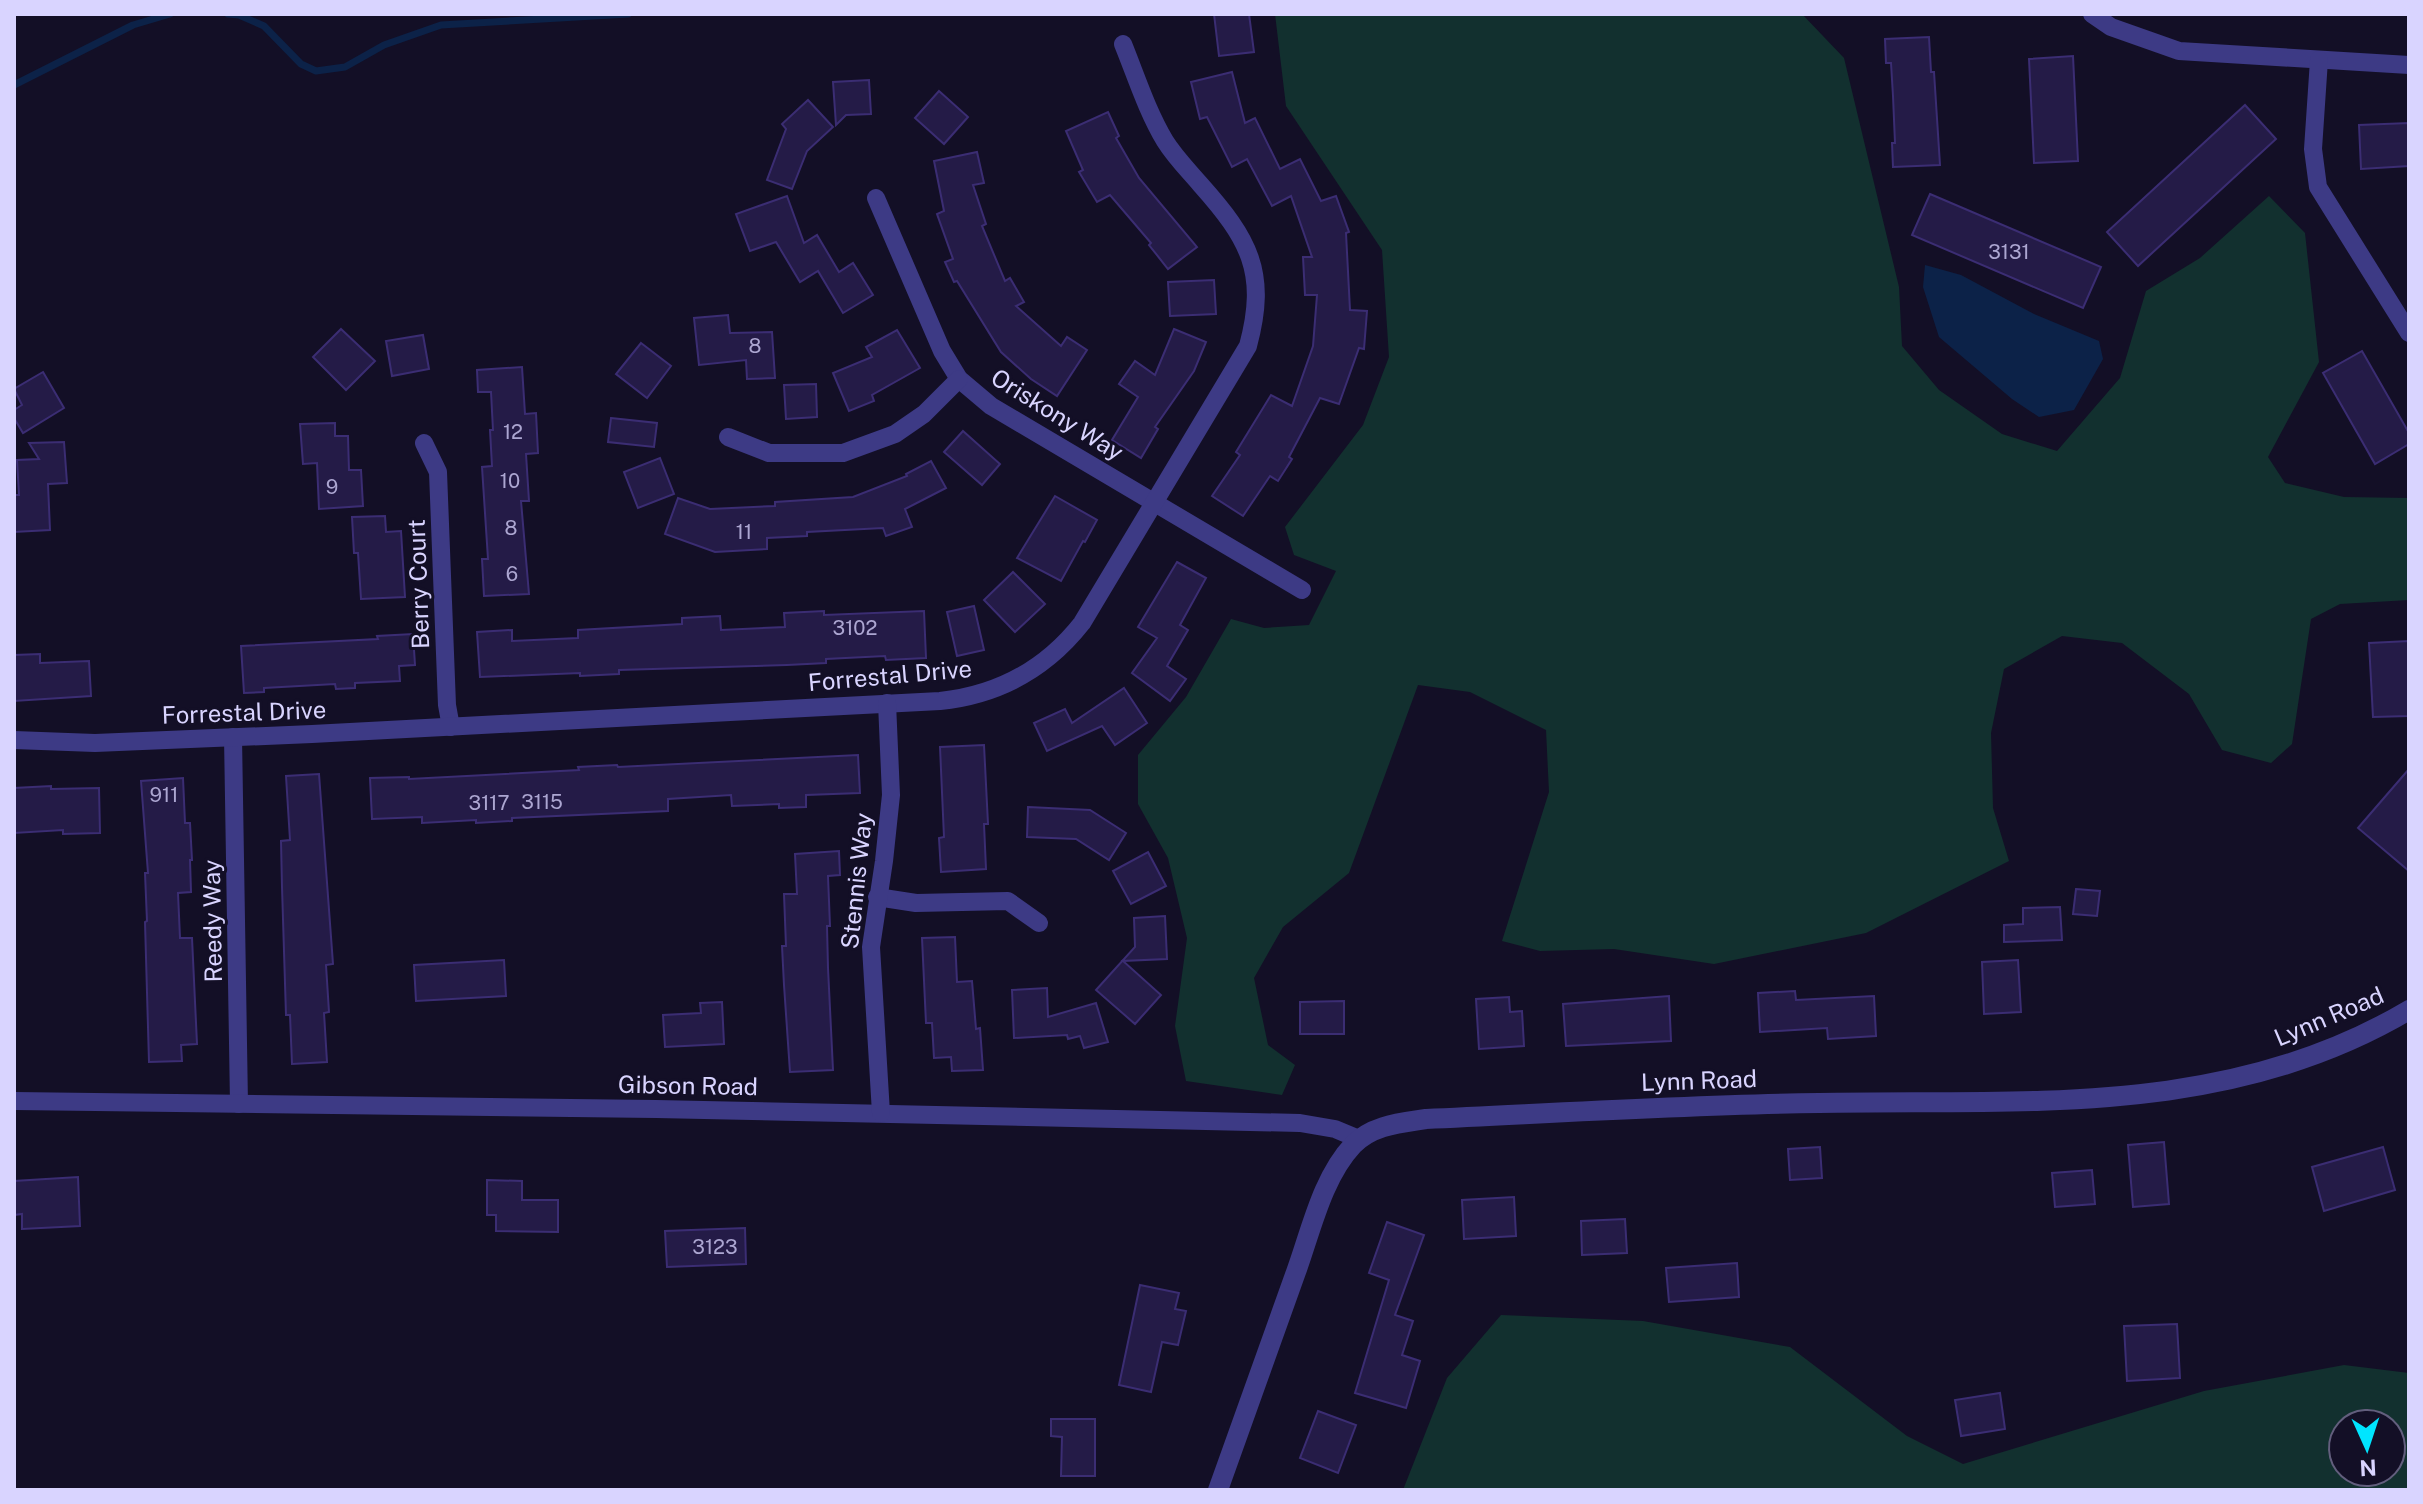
<svg xmlns="http://www.w3.org/2000/svg" width="2423" height="1504" viewBox="0 0 2423 1504" font-family="'Public Sans',sans-serif">
<style>
.green{fill:#12302f;fill-rule:evenodd}
.water{fill:#0c2248}
.lines{fill:none;stroke-linecap:round;stroke-linejoin:round}
.stream{stroke:#0c2248;stroke-width:7}
.building{fill:#241b47;stroke:#3b2d73;stroke-width:2}
.minor{stroke:#3d3a85;stroke-width:18}
.tertiary{stroke:#3d3a85;stroke-width:20}
.labels{text-anchor:middle;stroke-width:6;stroke-linejoin:round;paint-order:stroke}
.number-label{font-size:20px;fill:#aca6d1}
.street-label{font-size:24px;fill:#d9d4ff;stroke:#130f26}
</style>
<rect width="100%" height="100%" fill="#130f26"/>
<g class="green">
<path d="M1275,14H1802L1844,58L1899,287L1902,346L1939,390L2002,434L2057,451L2120,378L2146,291L2200,258L2269,196L2305,233L2319,362L2268,457L2285,483L2344,497L2409,498V600L2340,604L2311,619L2292,744L2271,763L2222,750L2189,694L2122,643L2062,636L2004,669L1991,733L1993,808L2009,861L1866,933L1714,964L1614,949L1540,951L1502,941L1549,792L1546,730L1470,692L1418,685L1349,873L1283,927L1254,978L1268,1045L1295,1065L1282,1095L1186,1081L1175,1026L1187,938L1168,858L1138,804V755L1186,697L1231,619L1264,628L1309,625L1336,571L1294,555L1285,527L1363,425L1389,357L1382,250L1286,106Z"/>
<path d="M1501,1315L1643,1321L1790,1347L1907,1436L1963,1464L2204,1391L2344,1365L2409,1373V1490H1403L1447,1378ZM2343,1424H2391V1472H2343Z"/>
</g>
<path class="water" d="M1925,265L1961,275L2034,314L2099,341L2103,359L2074,410L2039,417L2012,399L1939,337L1923,287Z"/>
<g class="lines">
<g class="stream">
<path d="M228,14L239,15L264,26L301,64L316,71L345,67L384,45L441,25L628,14"/>
<path d="M14,85L133,25L170,14"/>
</g>
</g>
<g class="building">
<path d="M1214,14H1249L1254,52L1219,56Z"/>
<path d="M1929,37L1931,72H1934L1940,165L1893,167L1892,143H1895L1893,96L1891,63H1886L1885,39Z"/>
<path d="M2073,56L2078,161L2034,163L2029,59Z"/>
<path d="M1232,72L1245,123L1255,118L1280,169L1300,159L1321,201L1336,196L1349,232L1346,233L1350,310L1367,311L1364,349L1359,348L1339,404L1320,398L1289,457L1292,459L1278,481L1270,476L1243,516L1212,496L1240,455L1236,452L1271,395L1292,406L1313,346L1317,295H1305L1303,257H1312L1291,196L1272,206L1247,159L1232,167L1207,117L1200,119L1191,82Z"/>
<path d="M869,80L871,114L846,115L836,125L833,82Z"/>
<path d="M939,91L968,117L944,144L915,118Z"/>
<path d="M808,100L833,127L807,151L792,189L767,180L786,129L782,124Z"/>
<path d="M2245,105L2276,139L2138,266L2107,232Z"/>
<path d="M1108,112L1119,136L1116,138L1139,178L1197,247L1168,269L1149,245L1151,243L1110,195L1097,202L1079,172L1083,170L1066,131Z"/>
<path d="M2409,123V166L2361,169L2359,125Z"/>
<path d="M977,152L984,183L973,185L986,224L982,226L1005,281L1010,278L1024,302L1016,306L1061,346L1067,337L1087,350L1057,396L1031,379L1001,352L957,281L954,282L945,262L953,259L937,214L944,211L934,161Z"/>
<path d="M1930,194L2101,267L2083,308L1912,235Z"/>
<path d="M787,196L804,243L817,235L839,272L853,263L873,295L843,313L818,271L800,282L776,242L750,251L736,214Z"/>
<path d="M1214,280L1216,314L1170,316L1168,282Z"/>
<path d="M728,315L730,333L772,332L775,378L747,379L746,360L699,365L694,318Z"/>
<path d="M341,329L375,361L346,390L313,357Z"/>
<path d="M1174,329L1206,342L1194,371L1155,427L1158,429L1141,458L1112,440L1138,397L1119,384L1135,361L1155,375Z"/>
<path d="M897,330L920,368L872,395L874,401L849,411L833,373L872,357L866,347Z"/>
<path d="M423,335L429,369L392,376L386,341Z"/>
<path d="M641,343L671,366L647,398L616,374Z"/>
<path d="M2362,351L2409,433V444L2375,464L2323,373Z"/>
<path d="M522,367L525,414L536,413L538,453L526,454L529,501H521L529,594L484,596L482,559H488L482,467L492,466L490,430H493L491,392H478L477,370Z"/>
<path d="M43,372L64,408L23,433L14,418V410L22,405L14,389Z"/>
<path d="M816,384L817,417L786,419L784,385Z"/>
<path d="M611,418L657,423L654,447L608,442Z"/>
<path d="M335,423V436H348L349,470H361L363,506L319,509L317,463L303,464L300,424Z"/>
<path d="M963,431L1000,464L982,485L944,452Z"/>
<path d="M64,442L67,483L48,484L50,530L14,532V495H19L17,460L39,459L29,443Z"/>
<path d="M660,458L674,494L638,508L624,472Z"/>
<path d="M931,461L946,488L905,509L912,527L886,536L883,528L807,532V536L767,538V549L715,552L665,534L678,498L710,509L775,506V502L853,497L907,476L906,474Z"/>
<path d="M1055,496L1097,520L1085,542L1083,541L1061,581L1017,558Z"/>
<path d="M385,516L386,532L401,531L405,597L361,599L358,553H354L352,517Z"/>
<path d="M1177,562L1206,578L1180,625L1188,630L1167,666L1186,679L1170,701L1132,673L1157,638L1138,627Z"/>
<path d="M1013,572L1045,604L1015,632L984,600Z"/>
<path d="M974,606L984,650L957,656L947,612Z"/>
<path d="M824,611V615L924,611L926,658L886,660L885,656L826,659V663L787,665L619,670V674L580,676V673L480,677L477,632L512,630V641L578,638V630L682,624V618L720,616L721,630L785,627L784,613Z"/>
<path d="M413,634L415,665L399,666L400,681L355,683V688L336,689L335,684L264,688V692L244,693L241,646L378,639L377,636Z"/>
<path d="M2409,641V716L2373,717L2369,643Z"/>
<path d="M40,654V663L89,661L91,696L14,701V655Z"/>
<path d="M1124,688L1147,723L1115,745L1102,726L1047,751L1034,723L1065,709L1072,723Z"/>
<path d="M984,745L988,824H984L986,869L941,872L939,838L944,837L940,747Z"/>
<path d="M858,755L860,793L806,795V807L779,808V804L732,806L731,795L668,799V811L512,818V821L476,823V820L422,823V817L372,819L370,778L409,777V779L579,770L578,767L617,765L618,767Z"/>
<path d="M2409,769V871L2358,828Z"/>
<path d="M319,774L333,964L326,965L329,1012L324,1013L327,1062L292,1064L290,1015H286L282,887L281,841L290,840L286,776Z"/>
<path d="M183,778L185,823H190L192,860H190L191,892L178,893L180,938H192L197,1044L181,1045L182,1061L149,1062L145,922L147,921L145,873H148L141,781Z"/>
<path d="M51,786V789L99,788L100,833L63,834V830L14,833V788Z"/>
<path d="M1028,807L1090,810L1126,833L1109,860L1076,839L1027,837Z"/>
<path d="M839,851L840,875L828,876L830,926H827L828,968L833,1070L790,1072L784,985L782,946H786L784,894H797L795,854Z"/>
<path d="M1148,852L1166,886L1131,904L1113,871Z"/>
<path d="M2076,889L2100,891L2097,916L2073,914Z"/>
<path d="M2060,907L2062,940L2004,942V925L2023,924V908Z"/>
<path d="M1165,916L1167,959L1123,961L1161,995L1135,1024L1096,990L1135,947L1134,918Z"/>
<path d="M955,937L957,982L972,981L976,1029L980,1028L983,1070L952,1071L951,1057L934,1058L932,1023H926L922,938Z"/>
<path d="M504,960L506,996L416,1001L414,965Z"/>
<path d="M2018,960L2021,1012L1984,1014L1982,962Z"/>
<path d="M1047,988L1048,1017L1096,1003L1108,1042L1084,1048L1080,1036L1068,1039L1067,1035L1014,1038L1012,990Z"/>
<path d="M1795,991L1796,1000L1874,996L1876,1036L1828,1039L1827,1028L1760,1032L1758,993Z"/>
<path d="M1669,996L1671,1041L1566,1046L1563,1004Z"/>
<path d="M1509,997L1510,1012L1522,1011L1524,1046L1479,1049L1476,999Z"/>
<path d="M1344,1001V1034H1300V1002Z"/>
<path d="M722,1002L724,1044L665,1047L663,1015L701,1013L700,1003Z"/>
<path d="M2164,1142L2169,1204L2133,1207L2128,1145Z"/>
<path d="M1820,1147L1822,1178L1790,1180L1788,1149Z"/>
<path d="M2383,1147L2395,1190L2324,1211L2312,1167Z"/>
<path d="M2092,1170L2095,1204L2055,1207L2052,1173Z"/>
<path d="M78,1177L80,1226L22,1229V1214L14,1215V1181Z"/>
<path d="M487,1180L522,1181V1200H558V1232L496,1231V1215H487Z"/>
<path d="M1514,1197L1516,1236L1464,1239L1462,1200Z"/>
<path d="M1625,1219L1627,1253L1582,1255L1581,1221Z"/>
<path d="M1387,1222L1424,1235L1395,1315L1413,1321L1402,1355L1420,1361L1406,1408L1355,1393L1389,1280L1369,1273Z"/>
<path d="M745,1228L746,1264L667,1267L665,1231Z"/>
<path d="M1737,1263L1739,1297L1669,1302L1666,1268Z"/>
<path d="M1140,1285L1179,1293L1175,1309L1186,1311L1178,1345L1162,1342L1151,1392L1119,1385Z"/>
<path d="M2177,1324L2180,1378L2127,1381L2124,1326Z"/>
<path d="M2000,1393L2005,1429L1961,1436L1955,1400Z"/>
<path d="M1318,1411L1356,1425L1338,1473L1300,1458Z"/>
<path d="M1051,1419H1095V1476H1061L1062,1437L1051,1436Z"/>
</g>
<g class="lines">
<g class="minor">
<path d="M2092,14L2111,27L2179,51L2409,65"/>
<path d="M2319,60L2313,149L2318,187L2409,333"/>
<path d="M876,198L942,351L959,379L991,406L1302,590"/>
<path d="M728,437L769,453H843L895,434L924,414L959,379"/>
<path d="M424,443L438,472L447,705L451,727"/>
<path d="M233,737L239,1104"/>
<path d="M14,740L95,743L312,734L940,701C998,695 1045,670 1082,623L1248,346C1268,272 1249,239 1200,184C1188,170 1175,157 1165,141C1147,111 1136,76 1123,44"/>
<path d="M877,897L916,903L1008,901L1039,923"/>
<path d="M14,1101L656,1109L1300,1123L1335,1129L1359,1139"/>
<path d="M881,1113L871,947L884,861L891,795L887,703"/>
</g>
<path class="tertiary" d="M1218,1490C1244,1417 1270,1345 1296,1272C1311,1231 1322,1178 1353,1145C1372,1125 1400,1123 1426,1119C1557,1113 1688,1105 1819,1103C2022,1099 2226,1119 2409,1010"/>
</g>
<g class="labels">
<g class="number-label">
<text x="2009" y="259">3131</text>
<text x="755" y="353">8</text>
<text x="513" y="439">12</text>
<text x="510" y="488">10</text>
<text x="332" y="494">9</text>
<text x="511" y="535">8</text>
<text x="744" y="539">11</text>
<text x="512" y="581">6</text>
<text x="855" y="635">3102</text>
<text x="164" y="802">911</text>
<text x="542" y="809">3115</text>
<text x="489" y="810">3117</text>
<text x="715" y="1254">3123</text>
</g>
<g class="street-label">
<text transform="translate(1057 415) rotate(32)" y="8">Oriskony Way</text>
<text transform="translate(419 584) rotate(-92)" y="8">Berry Court</text>
<text transform="translate(890 676) rotate(-5)" y="8">Forrestal Drive</text>
<text transform="translate(244 713) rotate(-2)" y="8">Forrestal Drive</text>
<text transform="translate(857 881) rotate(-84)" y="8">Stennis Way</text>
<text transform="translate(213 921) rotate(-91)" y="8">Reedy Way</text>
<text transform="translate(2329 1017) rotate(-23)" y="8">Lynn Road</text>
<text transform="translate(1699 1081) rotate(-2)" y="8">Lynn Road</text>
<text transform="translate(688 1086) rotate(1)" y="8">Gibson Road</text>
</g>
</g>
<rect width="2423" height="1504" fill="none" stroke="#d9d4ff" stroke-width="32"/>
<g transform="translate(2367 1448) rotate(177)"><circle r="38" fill="#130f26" stroke="#625e7d" stroke-width="2"/>
<path d="M0-6L14 30L0 20L-14 30Z" fill="#00e5ff"/>
<text y="-12" font-size="22" font-weight="bold" text-anchor="middle" fill="#d9d4ff">N</text>
</g>
</svg>
